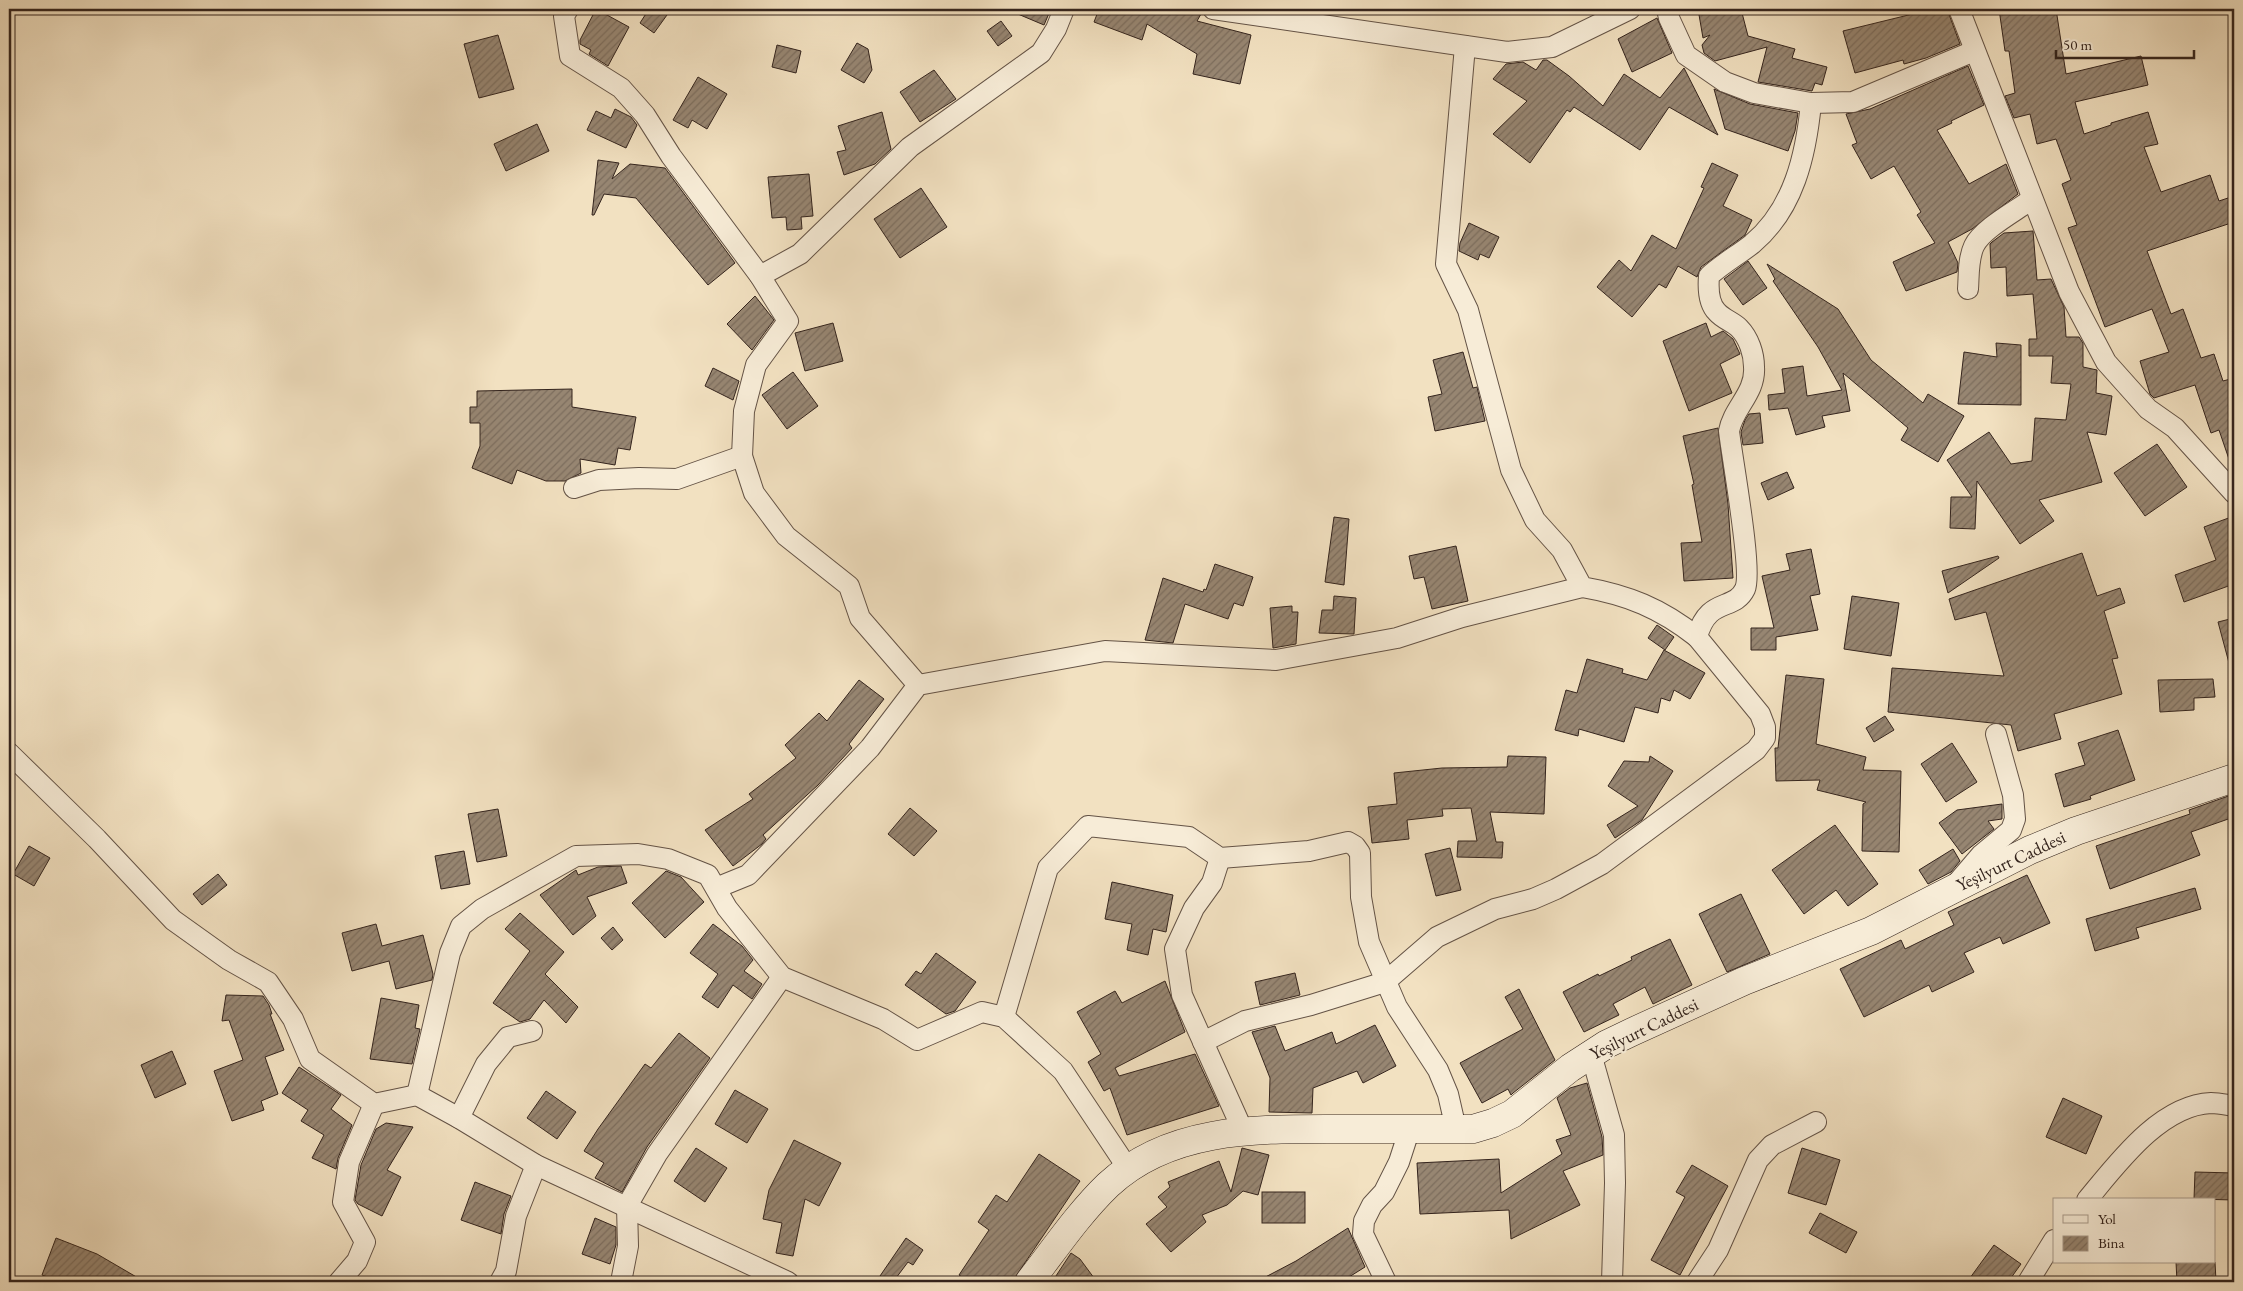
<svg xmlns="http://www.w3.org/2000/svg" width="2243" height="1291" viewBox="0 0 2243 1291" font-family="'EB Garamond',serif">
<style>
.building{fill:url(#building-hatch);stroke:#34241d}
.lines{fill:none;stroke-linecap:round;stroke-linejoin:round}
.minor-casing{stroke:#645346;stroke-width:22}
.secondary-casing{stroke:#34241d;stroke-width:29}
.minor{stroke:#f7ecd7;stroke-width:20}
.secondary{stroke:#f7ecd7;stroke-width:28}
.labels{text-anchor:middle;stroke-width:4.5;stroke-linejoin:round;paint-order:stroke}
.street-label{font-size:18px;fill:#34241d;stroke:#f7ecd7}
</style>
<defs>
<pattern id="building-hatch" width="6" height="6" patternUnits="userSpaceOnUse" patternTransform="scale(1.25)"><rect width="6" height="6" fill="#978672"/><path d="M-1 1l2-2M0 6l6-6M5 7l2-2" fill="none" stroke="#7c6d5d"/></pattern>
</defs>
<rect width="100%" height="100%" fill="#f2e1c1"/>
<filter id="stains"><feTurbulence type="fractalNoise" baseFrequency=".004" numOctaves="4"/><feColorMatrix values="0 0 0 0 .2 0 0 0 0 .09 0 0 0 0 .02 0 0 0 .5 -.17"/></filter>
<radialGradient id="worn" r=".72"><stop offset=".6" stop-color="#630" stop-opacity="0"/><stop offset="1" stop-color="#630" stop-opacity=".3"/></radialGradient>
<g class="building">
<path d="M596,9L629,27L608,66L589,54L591,50L580,44V40Z"/>
<path d="M649,9H659L667,15L654,33L640,23Z"/>
<path d="M1006,9H1044L1050,11L1044,25Z"/>
<path d="M1099,9H1192L1201,14L1197,21L1251,35L1240,84L1193,74L1197,54L1147,24L1142,40L1094,22Z"/>
<path d="M1698,9H1741L1748,36L1795,49L1792,58L1827,67L1822,85L1815,83L1812,91L1758,82L1767,47L1715,61L1704,53L1702,45L1710,35L1703,38Z"/>
<path d="M1933,9H1947L1960,44L1926,58L1904,64L1903,60L1855,73L1843,31Z"/>
<path d="M1999,9H2056L2066,74L2141,56L2148,85L2075,102L2084,134L2111,125V123L2148,112L2158,144L2144,147L2161,192L2210,175L2219,201L2234,196V222L2147,251L2171,314L2183,309L2201,358L2214,354L2223,381L2234,378V467L2232,468L2219,430L2211,433L2195,385L2154,398L2150,394L2140,361L2169,352L2152,309L2105,327L2068,228L2077,225L2062,184L2071,180L2056,139L2037,144L2030,114L2014,118L2005,96L2015,93L2009,51H2005Z"/>
<path d="M1657,18L1672,53L1632,72L1618,39Z"/>
<path d="M1001,21L1012,36L998,46L987,31Z"/>
<path d="M498,35L514,89L479,98L464,44Z"/>
<path d="M857,43L868,49L872,70L864,83L841,70Z"/>
<path d="M777,45L801,51L796,73L772,67Z"/>
<path d="M1543,60H1547L1569,76L1603,106L1624,74L1660,98L1684,68L1718,135L1669,107L1640,150L1574,107L1570,112L1567,110L1530,163L1493,134L1527,101L1493,79L1506,64L1523,62L1536,70Z"/>
<path d="M1968,66L1984,105L1951,121L1952,123L1937,130L1969,184L2006,164L2018,194L1972,229L1948,242L1958,263L1957,272L1906,291L1893,262L1935,243L1917,215L1921,212L1894,166L1871,179L1852,145L1857,143L1846,114L1870,109Z"/>
<path d="M934,70L956,99L920,122L900,92Z"/>
<path d="M698,77L727,94L707,129L692,120L688,128L673,120Z"/>
<path d="M1714,89L1750,104L1798,113L1795,131L1788,151L1725,129Z"/>
<path d="M615,109L631,117L637,125L626,148L587,130L596,111L611,118Z"/>
<path d="M882,112L891,149L875,164L844,175L837,152L846,150L838,126Z"/>
<path d="M537,124L549,151L506,171L494,144Z"/>
<path d="M598,160L619,163L612,179L630,164L665,168L735,263L708,285L636,198L604,194L594,215H592Z"/>
<path d="M1712,163L1738,175L1723,206L1752,220L1745,235L1701,267L1697,277L1678,266L1666,288L1659,284L1632,317L1597,287L1619,260L1631,271L1652,235L1676,249L1704,188L1701,187Z"/>
<path d="M809,174L813,216L801,217L802,229L787,230L786,217L772,218L768,177Z"/>
<path d="M921,188L947,227L900,258L874,219Z"/>
<path d="M1469,223L1499,237L1489,258L1480,254L1478,260L1459,251L1460,243Z"/>
<path d="M2033,231L2037,280L2051,279L2064,307L2066,337H2079L2083,343V367L2097,370L2096,393L2112,396L2106,435L2087,432L2102,482L2039,500L2054,521L2020,544L1977,481L1975,529L1950,528L1951,497H1972L1947,460L1989,432L2011,464L2032,461L2035,418L2066,420L2071,384L2051,383L2053,356H2029V339H2037L2033,294L2007,296L2006,267L1991,268L1990,244L1992,242L2004,233Z"/>
<path d="M1748,261L1767,288L1743,305L1724,279Z"/>
<path d="M1767,264L1838,309L1871,360L1923,403L1928,394L1964,416L1938,462L1901,440L1908,428L1843,373L1850,411L1822,416L1825,427L1796,435L1788,408L1769,410L1768,395L1785,393L1782,369L1803,366L1807,396L1842,390L1818,347L1773,281L1775,279Z"/>
<path d="M755,296L774,320L752,350L727,324Z"/>
<path d="M833,323L843,361L805,371L795,333Z"/>
<path d="M1706,323L1711,337L1723,331L1733,339L1740,354L1720,364L1732,393L1689,411L1663,341Z"/>
<path d="M1996,343L2021,345V405L1958,404L1964,352L1997,357Z"/>
<path d="M1463,352L1473,388L1477,387L1485,421L1435,431L1428,397L1442,394L1433,360Z"/>
<path d="M713,368L739,381L733,400L705,386Z"/>
<path d="M793,372L818,406L787,429L762,395Z"/>
<path d="M572,389V407L636,417L630,450L618,448L615,465L580,459L581,473L565,481H546L517,470L512,484L472,468L480,446V423H470V407H477V391Z"/>
<path d="M1760,413L1763,443L1743,445L1741,432L1745,420L1749,414Z"/>
<path d="M1718,428L1728,504L1733,578L1684,581L1681,543L1702,542L1692,485L1694,484L1683,436Z"/>
<path d="M2157,444L2187,487L2145,516L2114,473Z"/>
<path d="M1787,472L1794,488L1768,500L1761,483Z"/>
<path d="M2234,516V584L2184,602L2175,575L2216,560L2204,527Z"/>
<path d="M1334,517L1349,519L1344,585L1325,582Z"/>
<path d="M1456,546L1468,601L1432,609L1424,577L1414,579L1409,556Z"/>
<path d="M1811,549L1820,594L1810,596L1818,630L1776,637V650H1751V628H1774L1762,576L1790,570L1786,554Z"/>
<path d="M2082,553L2097,596L2120,588L2125,603L2104,611L2118,658L2112,659L2122,694L2054,714L2061,739L2018,751L2011,725L1888,712L1892,668L2004,676L1986,612L1955,620L1949,599Z"/>
<path d="M1998,556L1999,558L1948,593L1942,571Z"/>
<path d="M1215,564L1253,577L1243,606L1234,603L1228,619L1185,604L1173,643L1145,640L1163,578L1203,592L1204,589L1206,590Z"/>
<path d="M1334,596L1356,598L1354,634L1319,633L1322,610H1333Z"/>
<path d="M1852,596L1899,603L1891,656L1844,649Z"/>
<path d="M1292,606V612H1298L1296,644L1273,648L1270,608Z"/>
<path d="M2234,618V663H2229L2218,622Z"/>
<path d="M1657,625L1674,637L1665,650L1648,638Z"/>
<path d="M1664,650L1705,673L1690,699L1674,690L1670,701L1661,698L1658,713L1635,707L1624,742L1579,729L1578,736L1555,730L1566,690L1577,693L1587,659L1623,669L1622,673L1647,680Z"/>
<path d="M1786,675L1824,679L1816,744L1866,757L1863,770L1901,771L1899,852L1862,851L1863,804L1866,802L1817,790L1820,780L1776,781L1775,748H1778Z"/>
<path d="M2213,679L2215,697L2194,698V710L2160,712L2158,680Z"/>
<path d="M859,680L884,699L849,744L852,748L818,785L763,835L766,839L762,844L733,866L705,830L753,799L749,794L796,758L785,745L819,713L827,721Z"/>
<path d="M1885,716L1894,730L1874,742L1866,728Z"/>
<path d="M2118,730L2135,780L2090,796L2091,799L2064,807L2055,774L2085,765L2078,743Z"/>
<path d="M1952,743L1977,782L1946,802L1921,764Z"/>
<path d="M1508,756L1546,757L1544,814L1490,812L1496,842H1503L1502,858L1457,857L1458,841H1477L1471,808L1442,809L1443,816L1407,820L1409,839L1372,843L1368,807L1397,804L1394,773L1442,768L1507,767Z"/>
<path d="M1650,756L1673,771L1642,820L1615,838L1607,825L1638,806L1608,786L1624,761L1649,762Z"/>
<path d="M2234,794V817L2191,832L2200,855L2110,889L2096,846L2190,814L2189,810Z"/>
<path d="M2002,804V819L1988,821L1994,829L1962,854L1939,823L1957,810Z"/>
<path d="M910,808L937,831L914,856L888,834Z"/>
<path d="M498,809L507,856L477,862L468,814Z"/>
<path d="M1835,825L1878,884L1848,906L1836,890L1804,914L1772,870Z"/>
<path d="M29,846L50,858L34,886L13,874Z"/>
<path d="M1450,848L1461,890L1436,896L1425,854Z"/>
<path d="M1953,849L1960,861L1951,872L1928,884L1919,870Z"/>
<path d="M464,851L470,884L441,889L435,856Z"/>
<path d="M621,866L627,883L587,897L596,916L573,935L540,895L576,870L578,875L598,867Z"/>
<path d="M666,871L681,877L704,902L665,938L632,903Z"/>
<path d="M218,874L227,885L202,905L193,894Z"/>
<path d="M2027,875L2050,923L2003,944L2000,937L1964,953L1974,972L1932,992L1929,985L1864,1017L1840,969L1901,940L1905,949L1954,925L1948,912Z"/>
<path d="M1112,882L1173,895L1166,932L1153,929L1148,955L1127,950L1132,924L1105,919Z"/>
<path d="M2195,888L2201,909L2136,928L2139,938L2095,951L2086,919Z"/>
<path d="M1741,894L1770,954L1727,972L1699,914Z"/>
<path d="M520,913L564,952L545,974L578,1007L566,1023L544,1000L530,1019L520,1022L493,1003L530,951L505,929Z"/>
<path d="M376,924L382,946L423,935L433,974L432,980L396,989L389,961L352,971L342,933Z"/>
<path d="M713,924L742,946L753,960L744,971L762,984L752,999L733,985L718,1008L702,997L718,974L690,953Z"/>
<path d="M613,927L623,940L612,950L601,938Z"/>
<path d="M1670,939L1692,985L1653,1004L1645,987L1613,1004L1619,1015L1584,1032L1563,992L1598,974L1599,976L1632,960L1631,957Z"/>
<path d="M936,953L976,982L955,1011L946,1014L905,985L916,971L921,974Z"/>
<path d="M1295,973L1300,995L1260,1005L1255,982Z"/>
<path d="M1165,981L1185,1032L1115,1068L1119,1076L1195,1054L1219,1106L1127,1135L1110,1088L1104,1091L1088,1062L1101,1054L1077,1012L1115,991L1122,1003Z"/>
<path d="M1519,989L1555,1060L1513,1093L1511,1095L1508,1089L1482,1103L1460,1063L1523,1029L1505,997Z"/>
<path d="M226,995L263,996L269,1005L272,1014H270L284,1050L265,1057L278,1094L261,1101L264,1110L232,1121L214,1071L243,1060L229,1020L222,1021Z"/>
<path d="M381,998L419,1005L415,1028L420,1029L412,1064L370,1059Z"/>
<path d="M1375,1025L1396,1066L1363,1083L1357,1071L1313,1088L1312,1113L1269,1112L1270,1078L1252,1032L1275,1026L1285,1051L1332,1032L1336,1044Z"/>
<path d="M679,1033L710,1058L647,1147L622,1192L595,1178L604,1163L584,1151L598,1129L645,1064L651,1068Z"/>
<path d="M172,1051L186,1084L155,1098L141,1065Z"/>
<path d="M299,1067L341,1095L331,1109L352,1125L338,1158L336,1169L312,1158L324,1135L301,1121L308,1110L282,1093Z"/>
<path d="M1587,1083L1602,1137L1603,1155L1563,1171L1580,1205L1511,1239L1509,1210L1420,1214L1417,1163L1499,1159L1501,1193L1562,1154L1556,1140L1571,1135L1557,1098L1570,1088Z"/>
<path d="M735,1090L768,1109L747,1143L715,1124Z"/>
<path d="M546,1091L576,1112L557,1139L527,1118Z"/>
<path d="M2063,1098L2102,1116L2086,1154L2046,1137Z"/>
<path d="M386,1123L413,1127L387,1170L401,1177L382,1216L358,1204L355,1200L361,1165L376,1129Z"/>
<path d="M794,1140L841,1163L819,1206L805,1199L793,1256L776,1253L782,1223L763,1219L769,1190Z"/>
<path d="M696,1148L727,1168L705,1202L674,1181Z"/>
<path d="M1242,1148L1269,1155L1258,1195L1243,1191L1227,1205L1202,1215L1206,1222L1171,1252L1146,1224L1167,1207L1158,1197L1170,1187L1168,1182L1219,1161L1231,1192Z"/>
<path d="M1802,1148L1840,1160L1826,1205L1788,1193Z"/>
<path d="M1039,1154L1080,1181L1012,1282H969L959,1275L989,1230L978,1222L996,1195L1007,1202Z"/>
<path d="M1692,1165L1728,1186L1680,1275L1651,1260L1685,1197L1676,1192Z"/>
<path d="M2195,1172L2234,1173V1200L2194,1199Z"/>
<path d="M475,1182L511,1196L504,1214L501,1234L461,1220Z"/>
<rect x="1262" y="1192" width="43" height="31"/>
<path d="M1820,1213L1857,1232L1846,1253L1809,1233Z"/>
<path d="M595,1218L616,1227V1245L610,1264L582,1254Z"/>
<path d="M1348,1228L1365,1267L1341,1282H1256L1296,1261Z"/>
<path d="M56,1238L97,1254L145,1282H61L42,1275Z"/>
<path d="M906,1238L923,1250L913,1265L908,1262L893,1282H889L880,1276Z"/>
<path d="M1994,1245L2021,1264L2008,1282H1967Z"/>
<path d="M1071,1253L1080,1259L1097,1282H1052Z"/>
<path d="M2176,1262H2215L2216,1281L2177,1282Z"/>
</g>
<g class="lines">
<g class="minor-casing">
<g id="minor">
<path d="M568,9L564,16L570,56L621,88L645,115L671,156L760,276L788,321L756,365L744,411L742,456L677,479L639,478L599,480L574,488"/>
<path d="M1213,9L1507,52L1552,47L1630,9"/>
<path d="M1667,9L1669,18L1686,55L1725,82L1754,93L1811,103L1853,102L1974,51"/>
<path d="M1959,9L2069,292L2106,362L2148,409L2175,428L2234,493"/>
<path d="M1465,46L1446,264L1468,310L1511,470L1535,520L1562,550L1582,587C1628,595 1660,608 1697,637"/>
<path d="M760,276L800,254L910,147L1041,53L1056,29L1064,9"/>
<path d="M1968,289C1969,275 1968,259 1974,246C1982,229 2016,211 2032,199"/>
<path d="M742,456L754,493L786,536L849,586L860,618L918,685"/>
<path d="M9,753L97,839L173,920L229,960L268,982L293,1019L310,1059L374,1104L417,1095L459,1118L536,1165L788,1282"/>
<path d="M1220,858L1212,883L1194,908L1175,949L1182,995L1243,1131"/>
<path d="M1957,883L1981,855L2011,830L2015,819L2013,795L1996,734"/>
<path d="M716,888L748,875L870,748L918,685L1105,651L1276,660L1397,638L1462,617L1582,587"/>
<path d="M1004,1017L1048,868L1088,826L1189,837L1220,858L1309,851L1348,842L1355,846L1360,853L1361,897L1369,942L1397,1007L1438,1070L1448,1094L1456,1129"/>
<path d="M1203,1042L1245,1021L1311,1005L1385,982L1437,937L1495,909L1533,899L1556,889L1602,864L1756,750L1765,738V727L1760,714L1697,637C1708,596 1734,612 1745,589C1753,571 1732,458 1729,431C1733,408 1756,393 1754,367C1754,354 1749,338 1739,328C1733,322 1723,319 1717,312C1708,303 1708,288 1709,276C1722,264 1738,255 1752,244C1794,209 1806,155 1811,103"/>
<path d="M1591,1054L1614,1135L1615,1183L1612,1282"/>
<path d="M417,1095L450,953L461,926L482,909L576,856L638,854L668,859L708,875L727,908L782,977L883,1019L917,1040L982,1012L1004,1017L1063,1071L1129,1170"/>
<path d="M459,1118L486,1064L508,1037L532,1031"/>
<path d="M2087,1200C2117,1164 2160,1105 2211,1103C2219,1103 2227,1105 2234,1106"/>
<path d="M339,1282L357,1261L365,1242L343,1202L349,1162L374,1104"/>
<path d="M500,1282L506,1271L516,1216L536,1165"/>
<path d="M621,1282L628,1246L627,1206L657,1154L782,977"/>
<path d="M1386,1282L1363,1234L1364,1221L1372,1205L1384,1192L1399,1162L1410,1128"/>
<path d="M1697,1282L1718,1250L1758,1160L1772,1145L1816,1122"/>
<path d="M2028,1282L2054,1240"/>
</g>
</g>
<g class="secondary-casing">
<path id="secondary" d="M1029,1282C1054,1250 1078,1214 1108,1185C1170,1127 1257,1129 1337,1129C1382,1129 1428,1129 1473,1129L1493,1123L1512,1114L1570,1068L1607,1044L1632,1032L1744,981L1871,931L2030,850L2076,831L2234,778"/>
</g>
<use href="#minor" class="minor"/>
<use href="#secondary" class="secondary"/>
</g>
<g class="labels">
<g class="street-label">
<text transform="translate(2011 861) rotate(-25)" y="6">Yeşilyurt Caddesi</text>
<text transform="translate(1644 1029) rotate(-26)" y="6">Yeşilyurt Caddesi</text>
</g>
</g>
<rect width="2243" height="1291" fill="none" stroke="#f2e1c1" stroke-width="30"/>
<rect x="10" y="10" width="2223" height="1271" fill="none" stroke="#34241d" stroke-width="2.5"/>
<rect x="15" y="15" width="2213" height="1261" fill="none" stroke="#34241d"/>
<rect x="2053" y="1198" width="162" height="65" fill="#f7ecd7" stroke="#a99c8d"/>
<rect x="2063" y="1215" width="25" height="8" fill="#f7ecd7" stroke="#a99c8d"/>
<text x="2098" y="1224" font-size="15" fill="#34241d">Yol</text>
<rect x="2063" y="1236" width="25" height="15" fill="url(#building-hatch)" stroke="#a99c8d"/>
<text x="2098" y="1248" font-size="15" fill="#34241d">Bina</text>
<path d="M2056 50v8h138v-8" fill="none" stroke="#34241d" stroke-width="2.5"/>
<text x="2063" y="50" font-size="15" fill="#34241d" stroke="#f7ecd7" stroke-width="4" paint-order="stroke">50 m</text>
<rect width="100%" height="100%" filter="url(#stains)"/>
<rect width="100%" height="100%" fill="url(#worn)"/>
</svg>
